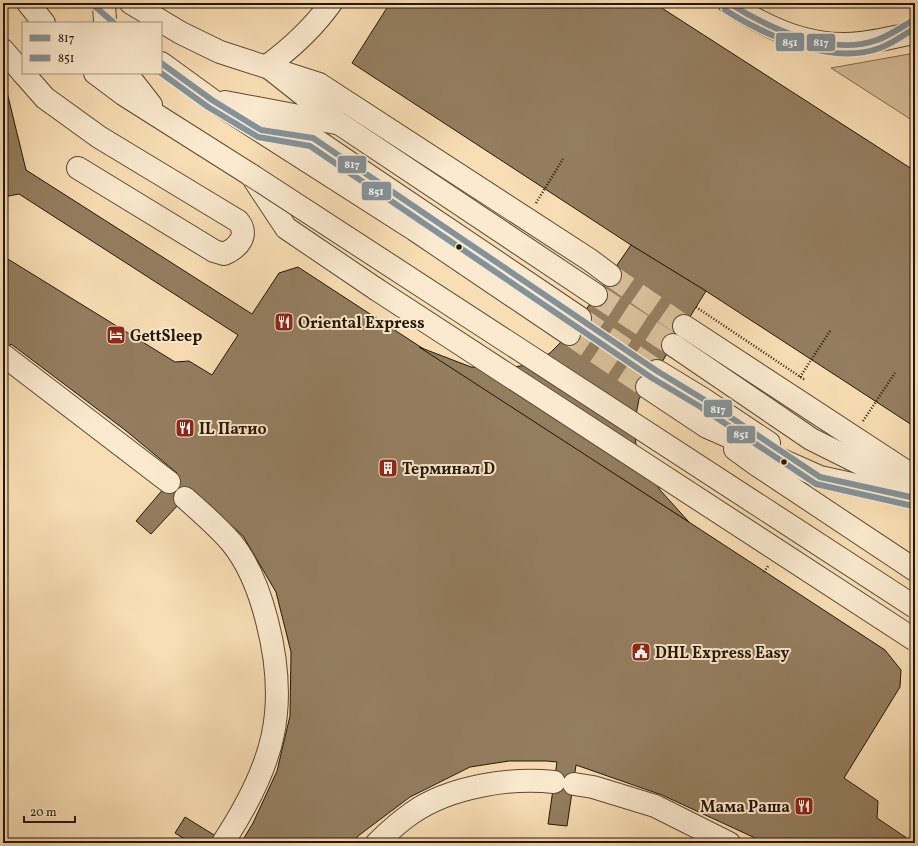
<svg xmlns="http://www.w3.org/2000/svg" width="918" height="846" viewBox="0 0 918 846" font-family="Vollkorn,serif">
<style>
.green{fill:#d5bc97;stroke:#7e6a4e}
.building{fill:#947e60;stroke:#261704}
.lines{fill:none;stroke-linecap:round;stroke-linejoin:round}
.minor-tunnel{stroke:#d9c09a;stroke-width:22;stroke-dasharray:22 11;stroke-linecap:butt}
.minor-casing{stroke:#5b4930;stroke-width:24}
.path{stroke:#261704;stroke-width:2.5;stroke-dasharray:1 2;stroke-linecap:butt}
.minor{stroke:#fbeacf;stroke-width:22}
.minor-bridge-casing{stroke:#5b4930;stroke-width:24;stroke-linecap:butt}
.minor-bridge{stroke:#fbeacf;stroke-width:22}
.bus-1-casing{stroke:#fbeacf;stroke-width:9}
.bus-2-casing{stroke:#fbeacf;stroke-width:9}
.bus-1{stroke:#84939b;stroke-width:6}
.bus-2{stroke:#84939b;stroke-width:6}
.bus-dot{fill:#261704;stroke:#fbeacf;stroke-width:1.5}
.labels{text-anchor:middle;stroke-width:4;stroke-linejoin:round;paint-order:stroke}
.poi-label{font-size:16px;font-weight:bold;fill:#261704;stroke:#fbeacf;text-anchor:start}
.line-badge{stroke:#fbeacf;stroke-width:1.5}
.badge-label{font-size:11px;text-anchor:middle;font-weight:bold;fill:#fff}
</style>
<rect width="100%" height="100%" fill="#f9deb5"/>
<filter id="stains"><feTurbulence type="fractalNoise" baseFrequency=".005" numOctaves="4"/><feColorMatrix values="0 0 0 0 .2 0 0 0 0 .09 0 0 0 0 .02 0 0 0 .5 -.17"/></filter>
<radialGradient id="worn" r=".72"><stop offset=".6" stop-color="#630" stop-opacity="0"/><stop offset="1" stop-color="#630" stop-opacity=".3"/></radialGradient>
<path class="green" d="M915,53V122L831,68Z"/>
<g class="building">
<path d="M390,3H654L915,171V427L706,291L631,245L352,63Z"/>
<path d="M3,83L5,84L26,170L252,314L279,273L298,267L885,650L901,670L900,687L844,778L878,801L877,818L914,843H766L662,795L576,765L567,826L548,824L557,762L547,761H509L470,767L410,797L358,836L354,843H241L253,823L277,771L290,716L291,652L276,592L243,536L192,490L151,534L136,521L177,473L125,430L11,344L3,355V256L175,362L189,361L212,375L238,335L19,194L3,197Z"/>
<path d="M631,245L706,291L639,399L634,426L637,454L660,490L689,522L419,347L471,367L499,369L528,365L550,353L569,334Z"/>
<path d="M185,817L227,843H191L175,833Z"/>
</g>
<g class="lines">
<g class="minor-tunnel">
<path d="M610,275L684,326"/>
<path d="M596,295L673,345"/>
<path d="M580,318L657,371"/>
<path d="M569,334L647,387"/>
</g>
<g class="minor-casing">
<g id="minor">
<path d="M28,3L44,23"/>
<path d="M131,3L181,33L220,52L319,84L590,260L610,275"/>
<path d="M331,3C314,27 290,49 267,66L340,124L596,295"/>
<path d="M729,3C768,29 812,49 861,43C879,41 897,36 915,33"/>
<path d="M3,50L23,73"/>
<path d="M161,63L212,100L415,230L569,334"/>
<path d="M23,73L45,98L99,137L238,221C250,235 238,248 224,254L214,251L78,168"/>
<path d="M95,73L123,94L251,175L286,228L376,289"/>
<path d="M126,73L151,105"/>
<path d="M225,102L336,123"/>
<path d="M268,131L313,138L580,318"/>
<path d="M684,326L904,470"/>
<path d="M673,345L811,439L863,465L915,481"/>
<path d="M3,355L169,482"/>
<path d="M657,371L703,399L769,443"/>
<path d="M647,387L707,427L820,477L915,498"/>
<path d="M735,449L757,465L915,570"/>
<path d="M185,498C201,512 217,526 231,542C250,565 260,593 267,621C290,710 273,766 224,841"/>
<path d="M574,784L593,787L655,806L729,843"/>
<path d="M377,843C388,832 399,822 412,813C449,787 510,777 554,782"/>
</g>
</g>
<g class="path">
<path d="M536,203L563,159"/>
<path d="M696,307L805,380"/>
<path d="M800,377L830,331"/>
<path d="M863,421L895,373"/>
<path d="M764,572L768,566"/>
</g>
<use href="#minor" class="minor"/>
<g class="minor-bridge-casing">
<g id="minor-bridge">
<path d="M104,3L105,23"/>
<path d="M251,175L915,607"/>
<path d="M376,289L915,640"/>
</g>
</g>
<use href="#minor-bridge" class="minor-bridge"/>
<g class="bus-1-casing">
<g id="bus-1">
<path d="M91,3L114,23"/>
<path d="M729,3C768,28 830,57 877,40C891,35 903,26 915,19"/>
<path d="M161,63L212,100L261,130L313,138L657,371L703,399L820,477L915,498"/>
</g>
</g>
<g class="bus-2-casing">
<g id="bus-2">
<path d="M725,10C766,36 831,66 880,48C893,43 904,35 915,28"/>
<path d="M161,73L208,107L258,137L310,146L652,378L699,406L816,484L913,506"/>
</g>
</g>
<use href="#bus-1" class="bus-1"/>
<use href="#bus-2" class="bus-2"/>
</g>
<defs>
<g id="restaurant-square" transform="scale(1)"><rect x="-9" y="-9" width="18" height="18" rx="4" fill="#8f2418" stroke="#fbeacf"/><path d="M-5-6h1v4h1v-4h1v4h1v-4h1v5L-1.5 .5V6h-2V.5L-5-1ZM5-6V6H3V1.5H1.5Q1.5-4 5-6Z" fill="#fff"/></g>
<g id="hotel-square" transform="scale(1)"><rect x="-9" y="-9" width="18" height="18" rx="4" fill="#8f2418" stroke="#fbeacf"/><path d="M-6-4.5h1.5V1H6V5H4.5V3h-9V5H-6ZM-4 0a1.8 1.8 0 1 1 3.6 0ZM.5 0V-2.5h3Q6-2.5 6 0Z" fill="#fff"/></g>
<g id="building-square" transform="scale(1)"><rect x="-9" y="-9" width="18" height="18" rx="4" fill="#8f2418" stroke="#fbeacf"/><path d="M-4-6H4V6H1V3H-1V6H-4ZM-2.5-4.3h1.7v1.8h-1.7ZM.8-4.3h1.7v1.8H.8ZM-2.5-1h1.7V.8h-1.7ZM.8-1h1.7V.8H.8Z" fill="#fff"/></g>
<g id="civic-square" transform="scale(1)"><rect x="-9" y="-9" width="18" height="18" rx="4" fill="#8f2418" stroke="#fbeacf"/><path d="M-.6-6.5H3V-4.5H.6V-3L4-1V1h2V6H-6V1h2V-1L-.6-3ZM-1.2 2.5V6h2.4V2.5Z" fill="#fff"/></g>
</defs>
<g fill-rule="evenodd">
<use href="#restaurant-square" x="284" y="322"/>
<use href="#hotel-square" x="116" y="335"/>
<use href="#restaurant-square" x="185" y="428"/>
<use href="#building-square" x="388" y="468"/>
<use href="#civic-square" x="641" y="652"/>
<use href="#restaurant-square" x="804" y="806"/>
</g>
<g class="bus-dot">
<circle cx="459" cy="247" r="3.5"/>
<circle cx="784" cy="462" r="3.5"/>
</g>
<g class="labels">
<g class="poi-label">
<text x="298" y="328">Oriental Express</text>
<text x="130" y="341">GettSleep</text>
<text x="199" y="434">IL Патио</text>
<text x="402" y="474">Терминал D</text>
<text x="655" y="658">DHL Express Easy</text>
<text x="790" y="812" text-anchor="end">Мама Раша</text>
</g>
</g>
<g class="line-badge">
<rect x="775" y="32" width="30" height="20" rx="4" fill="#84939b"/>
<rect x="806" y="33" width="30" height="19" rx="4" fill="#84939b"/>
<rect x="337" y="155" width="30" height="19" rx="4" fill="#84939b"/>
<rect x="361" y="181" width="31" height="20" rx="4" fill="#84939b"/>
<rect x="703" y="399" width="30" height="19" rx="4" fill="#84939b"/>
<rect x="726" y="425" width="30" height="19" rx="4" fill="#84939b"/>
</g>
<g class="badge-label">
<text x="790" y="46">851</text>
<text x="821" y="46">817</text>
<text x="352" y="168">817</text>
<text x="376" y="195">851</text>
<text x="718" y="413">817</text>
<text x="741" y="438">851</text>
</g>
<rect width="918" height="846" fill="none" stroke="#f9deb5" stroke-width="16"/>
<rect x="4" y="4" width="910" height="838" fill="none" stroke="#261704" stroke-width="2"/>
<rect x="8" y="8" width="902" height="830" fill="none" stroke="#261704"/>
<rect x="22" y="22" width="140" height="52" fill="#fbeacf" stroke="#a6967e"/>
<rect x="30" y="35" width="20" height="6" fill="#84939b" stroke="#a6967e"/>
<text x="58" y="42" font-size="12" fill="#261704">817</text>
<rect x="30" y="55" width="20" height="6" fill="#84939b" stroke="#a6967e"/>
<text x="58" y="62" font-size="12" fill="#261704">851</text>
<path d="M24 816v6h51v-6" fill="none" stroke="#261704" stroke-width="2"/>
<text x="30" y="816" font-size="12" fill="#261704" stroke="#fbeacf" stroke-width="3" paint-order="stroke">20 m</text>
<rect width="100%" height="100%" filter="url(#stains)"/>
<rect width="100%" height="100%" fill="url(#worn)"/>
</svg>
